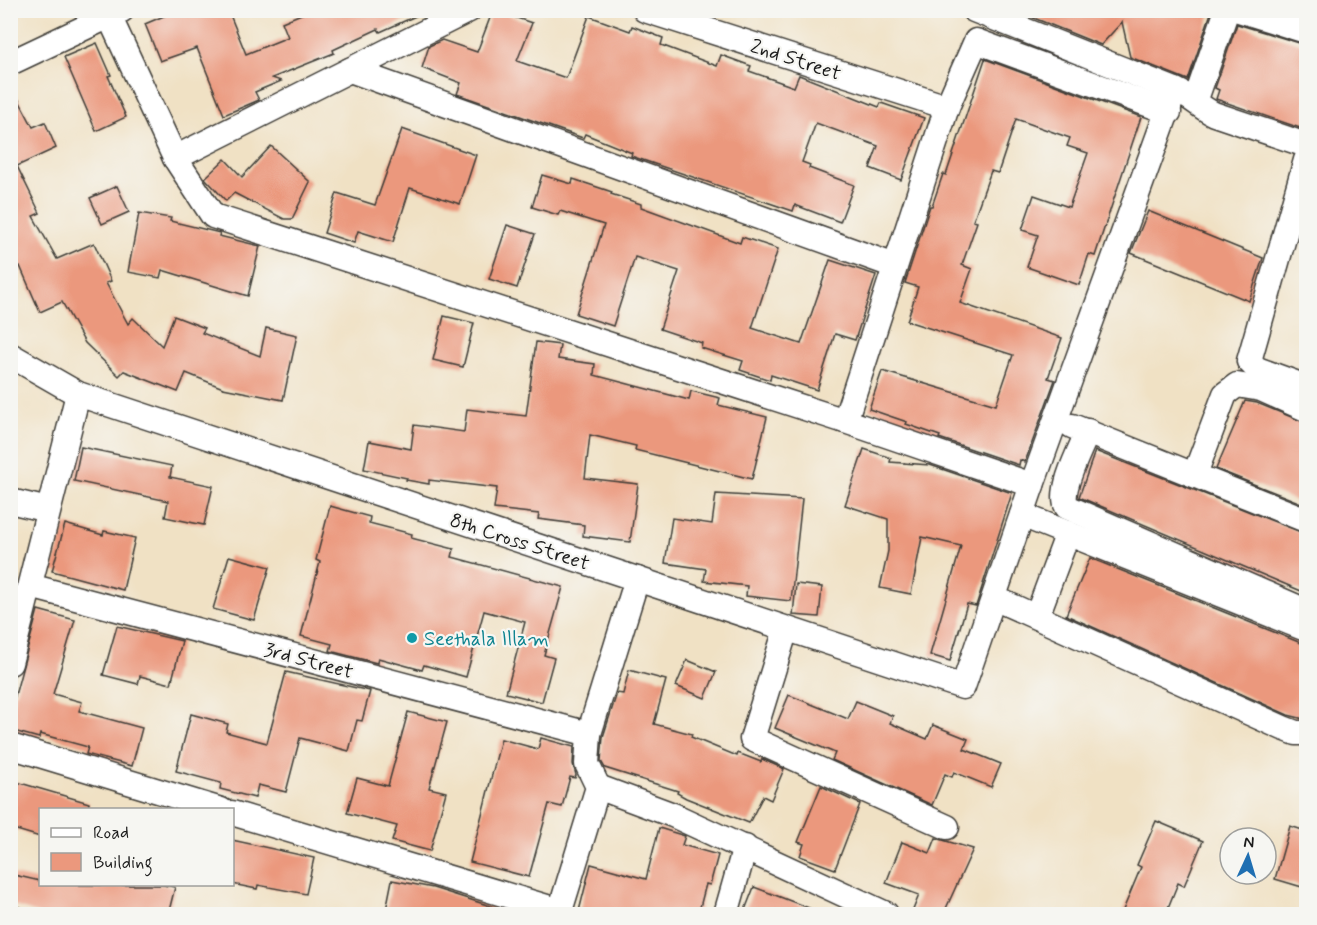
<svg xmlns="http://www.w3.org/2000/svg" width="1317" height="925" viewBox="0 0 1317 925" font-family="Mynerve,sans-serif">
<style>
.building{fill:#eb987d}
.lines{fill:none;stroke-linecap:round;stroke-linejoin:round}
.minor-casing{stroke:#3c3a35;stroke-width:27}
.minor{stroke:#fff;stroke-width:24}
.culture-dot{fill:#0f9aa8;stroke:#f6f6f2;stroke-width:2}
.labels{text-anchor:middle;stroke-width:4.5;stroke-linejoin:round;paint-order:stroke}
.street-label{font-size:20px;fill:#1c1c1c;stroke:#f6f6f2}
.culture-label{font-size:20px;fill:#0d838f;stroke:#f6f6f2;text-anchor:start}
</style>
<rect width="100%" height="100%" fill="#f6f6f2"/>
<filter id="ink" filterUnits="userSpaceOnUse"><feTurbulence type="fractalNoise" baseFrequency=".0167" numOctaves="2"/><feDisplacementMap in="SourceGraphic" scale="12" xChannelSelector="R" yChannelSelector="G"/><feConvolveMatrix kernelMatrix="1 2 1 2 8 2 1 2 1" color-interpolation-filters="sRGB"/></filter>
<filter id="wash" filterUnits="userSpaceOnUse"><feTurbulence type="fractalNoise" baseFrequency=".008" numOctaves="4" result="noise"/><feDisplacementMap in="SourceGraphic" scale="24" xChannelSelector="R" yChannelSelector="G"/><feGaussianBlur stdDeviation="1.35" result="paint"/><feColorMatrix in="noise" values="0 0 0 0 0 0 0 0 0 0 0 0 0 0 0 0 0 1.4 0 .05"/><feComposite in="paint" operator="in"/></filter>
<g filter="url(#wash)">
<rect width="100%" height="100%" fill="#f0e1c4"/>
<g id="blocks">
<g class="building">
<path d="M178,10H228L246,54L288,37L282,22L311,10H429L380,32L378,29L333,50L334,53L272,78L281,81L255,92L259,100L224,115L197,48L160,61L145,24Z"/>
<path d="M493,10L532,23L517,61L566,78L589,16L630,31L632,26L663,38L661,45L717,66L721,55L751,66L749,71L794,87L799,75L879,107L881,103L924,118L901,180L870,168L878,146L816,123L802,162L810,165L809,168L854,185L840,222L795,205L793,211L631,156L632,153L585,134L583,138L457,94L461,83L422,68L429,46L442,40L477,52Z"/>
<path d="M1014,10H1212L1188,80L1130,57L1122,22L1101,45Z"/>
<path d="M1237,24L1306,45V130L1216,99L1219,90L1215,88Z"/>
<path d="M97,43L111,75L108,76L126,117L96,131L64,57Z"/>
<path d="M985,59L1141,117L1095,256L1089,254L1079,285L1027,267L1038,235L1022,230L1034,195L1069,207L1088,153L1067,146L1070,138L1016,119L998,173L991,171L973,221L977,222L962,265L972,269L960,303L1062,338L1048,378L1055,380L1025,462L1020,460L1019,465L939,438L940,436L906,424L907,422L869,409L882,371L996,405L1013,355L907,321L918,287L905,283L930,206H932L943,174L946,175Z"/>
<path d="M10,83L33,127L45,122L56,148L17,166L40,213L33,216L57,259L94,243L111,281L106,283L128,324L133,318L162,346L174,316L205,328L202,333L260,356L266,328L297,335L283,400L223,388L186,373L178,392L124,371L119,376L85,343L62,302L40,312L20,266L10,271Z"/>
<path d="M402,129L476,155L460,204L410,188L393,242L358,231L354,243L324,233L337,193L375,205Z"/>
<path d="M271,146L310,182L292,219H284L234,193L226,201L205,178L225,159L242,177Z"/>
<path d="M542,175L572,184L573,179L612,192L611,194L641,204V207L740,243L742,237L778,249L752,328L801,344L830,260L876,275L855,340L835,334L817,390L771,375L770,380L740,370L743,361L701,348L702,343L660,329L679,271L635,257L613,326L576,314L604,225L560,211L558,215L532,207Z"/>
<path d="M117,186L129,212L102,224L90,198Z"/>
<path d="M1148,211L1263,258L1249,301L1131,253Z"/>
<path d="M139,213L171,218L170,221L220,233L219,236L260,246L248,296L162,270L160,278L128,272Z"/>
<path d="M507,225L535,234L517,288L489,279Z"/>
<path d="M444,316L474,323L463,367L433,360Z"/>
<path d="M536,342L560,345L558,359L595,364L594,375L689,400L691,391L720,398L718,405L767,417L752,479L635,450L636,446L590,435L585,478L638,484L630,542L583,536L584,525L538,519L539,514L494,509L497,488L429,480V484L406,480L407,478L364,469L369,441L411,449L414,425L464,432L467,409L526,416Z"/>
<path d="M1245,401L1257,403L1306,423V505L1216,469Z"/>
<path d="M81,447L172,466L170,477L213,486L204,525L165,517L168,501L74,481Z"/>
<path d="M864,449L891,458L890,462L930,465L1012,493L976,606L967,604L950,661L930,655L961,546L922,537L911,594L880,588L888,551V519L845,505Z"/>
<path d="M1095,451L1306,534V593L1079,497Z"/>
<path d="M716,494L802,499L791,601L746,596L747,586L704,581L706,569L665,563L672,518L712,524Z"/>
<path d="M330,506L370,517L369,523L412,534L411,538L454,549L452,557L563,587L544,655L554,658L542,702L506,693L525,622L484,611L466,677L424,665L422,670L378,658L377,663L330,651L332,644L301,636L320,562L316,560Z"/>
<path d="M65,524L103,535L104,531L135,538L123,590L52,571Z"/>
<path d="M229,556L270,567L254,620L213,609Z"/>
<path d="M1090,558L1306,645V712L1304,719L1288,715L1066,615Z"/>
<path d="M796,584L822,587L819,617L793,615Z"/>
<path d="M38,610L75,620L53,694L82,702L79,711L142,728L132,766L86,754L88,747L40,734L39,738L10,730V714Z"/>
<path d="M117,626L182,641L171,684L140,676L138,684L103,675Z"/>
<path d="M687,660L716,672L705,698L676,686Z"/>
<path d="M629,670L666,680L654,724L692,734L691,737L737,756L738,753L761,762L762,759L784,769L771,800L763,796L749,823L686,798L677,793L678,791L605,768L601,761L603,737L617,693L623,694Z"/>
<path d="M286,672L370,691L362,721L357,720L349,751L300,738L286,792L258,785L255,798L220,789L221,783L176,771L191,714L228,724L226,732L267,743Z"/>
<path d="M789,695L848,719L856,701L893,716L890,723L927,739L933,725L968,739L964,749L1001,764L991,787L954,772L952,777L945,774L932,805L832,760L835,753L775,728Z"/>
<path d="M408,712L447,722L429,788L446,792L430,851L392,841L397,826L347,813L357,778L388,786Z"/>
<path d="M541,738L574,747L573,764L576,775L575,778L570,777L562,807L549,804L529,877L470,862L501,739L538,749Z"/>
<path d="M10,780L89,803L88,810H40V837L10,828Z"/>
<path d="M821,786L860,804L835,869L800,856L804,844L798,842Z"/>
<path d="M1156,821L1203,841L1184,886L1178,883L1165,915H1121L1141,867L1137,865Z"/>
<path d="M1290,826L1306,831V873L1302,887L1275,879Z"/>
<path d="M659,828L685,836L682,845L718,855L710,885L706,884L698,915H578L591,864L646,879Z"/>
<path d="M936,838L973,849L943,915H911L919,895L886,883L902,842L930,853Z"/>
<path d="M232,840L314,858L306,894L258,885L257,889L232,884Z"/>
<path d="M10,874L40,881V885H163L175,887L168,915H42L10,904Z"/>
<path d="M392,880L433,888L519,915H385Z"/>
<path d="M754,887L822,913V915H757L745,910Z"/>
</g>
</g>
</g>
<g filter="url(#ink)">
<use href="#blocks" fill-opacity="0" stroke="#3c3a35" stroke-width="1.5"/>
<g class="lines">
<g class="minor-casing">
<g id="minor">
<path d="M645,10L947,107"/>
<path d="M974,10L1175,90"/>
<path d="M1239,10L1306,31"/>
<path d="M110,18L175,158L213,216L845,421L1032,485"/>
<path d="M10,63L122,10"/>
<path d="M350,70L895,266"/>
<path d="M1196,99L1227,10"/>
<path d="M175,158L469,10"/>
<path d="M1306,160L1249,361L1257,369L1306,387"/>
<path d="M10,355L78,394L963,687L1032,485L1175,90C1191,96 1199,107 1214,114L1306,145"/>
<path d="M845,421L947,107L976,41L1169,112"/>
<path d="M1072,426L1306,520"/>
<path d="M1088,431C1081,448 1058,491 1067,507L1306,611"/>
<path d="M1195,474L1225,394L1237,385L1261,389L1306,409"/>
<path d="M10,501L48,510"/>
<path d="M1022,515L1306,629"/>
<path d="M30,586L589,734"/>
<path d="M994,598L1283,728L1296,733H1306"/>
<path d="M1037,616L1068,533"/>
<path d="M786,629L752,739L947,827"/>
<path d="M10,663L78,394"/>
<path d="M10,746L221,810"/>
<path d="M598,787L673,815L886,914"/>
<path d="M232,813L560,911L598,787L587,764L589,734L637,579"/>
<path d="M726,914L745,847"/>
</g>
</g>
<use href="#minor" class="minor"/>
</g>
</g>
<circle class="culture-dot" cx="412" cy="638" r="6"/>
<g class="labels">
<g class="street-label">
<text transform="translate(796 59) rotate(18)" y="7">2nd Street</text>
<text transform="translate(520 541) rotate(18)" y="7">8th Cross Street</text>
<text transform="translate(309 660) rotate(15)" y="7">3rd Street</text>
</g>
<g class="culture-label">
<text x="424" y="645">Seethala Illam</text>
</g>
</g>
<rect width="1317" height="925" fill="none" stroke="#f6f6f2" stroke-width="36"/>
<rect x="39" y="808" width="195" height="78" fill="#f6f6f2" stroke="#9f9f9c" stroke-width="1.5"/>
<rect x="51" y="828" width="30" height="9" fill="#ffffff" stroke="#9f9f9c" stroke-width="1.5"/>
<text x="93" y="838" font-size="18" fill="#1c1c1c">Road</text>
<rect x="51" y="853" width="30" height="18" fill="#eb987d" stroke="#9f9f9c" stroke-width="1.5"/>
<text x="93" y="868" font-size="18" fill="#1c1c1c">Building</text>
<g transform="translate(1248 856) rotate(4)"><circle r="28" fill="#f6f6f2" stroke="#9f9f9c" stroke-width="1.5"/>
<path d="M0-4.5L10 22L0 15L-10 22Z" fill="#1f6fb2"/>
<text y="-9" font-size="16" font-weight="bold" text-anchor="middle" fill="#1c1c1c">N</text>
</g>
</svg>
